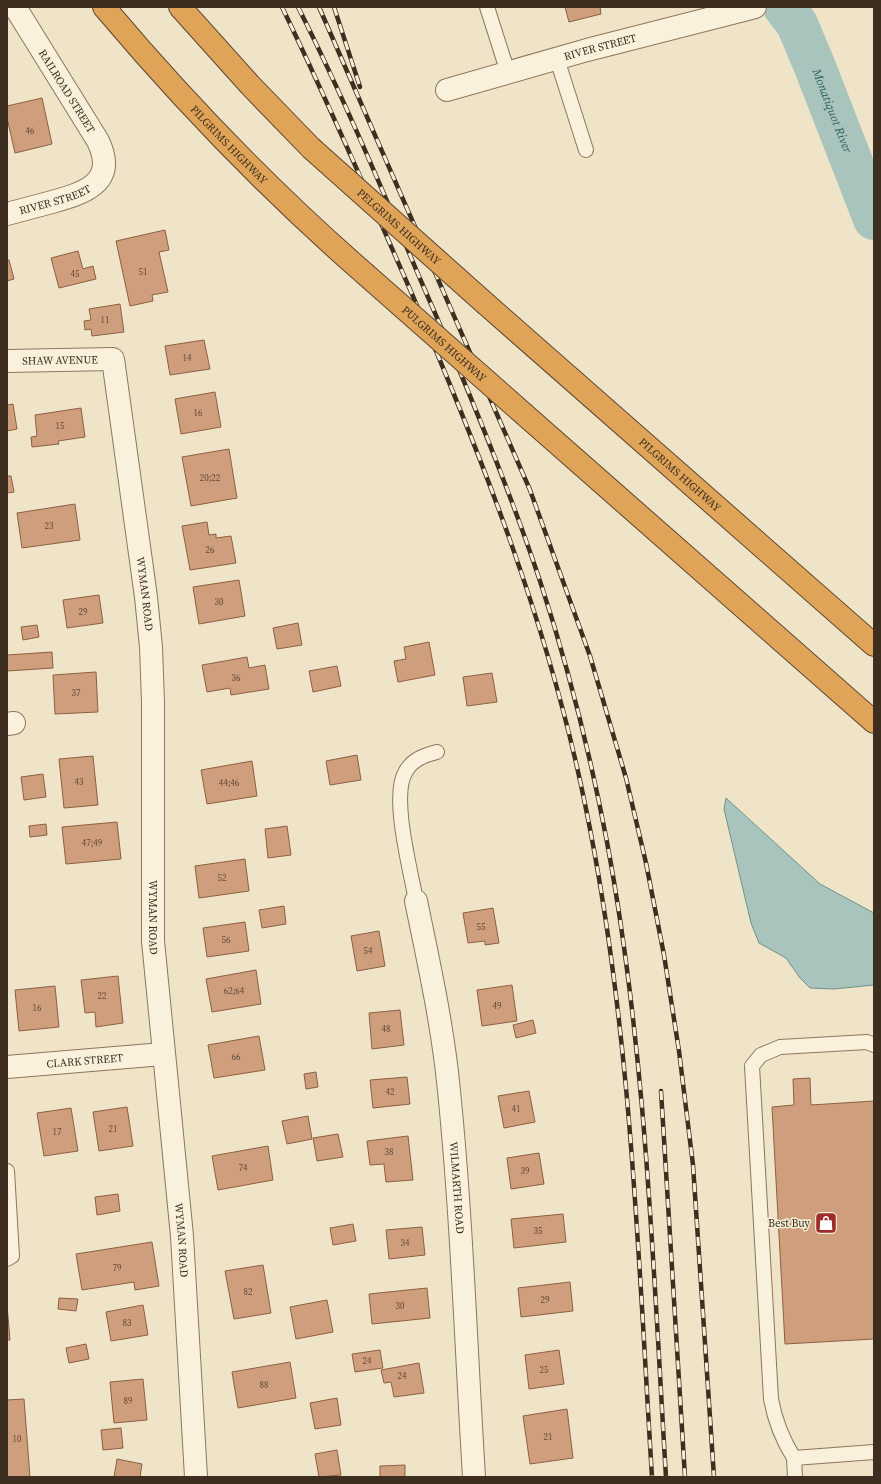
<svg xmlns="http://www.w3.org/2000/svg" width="881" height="1484" viewBox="0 0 881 1484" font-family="'Source Serif 4',serif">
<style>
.water{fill:#a9c4bc;stroke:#6f938a}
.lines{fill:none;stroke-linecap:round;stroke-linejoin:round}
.river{stroke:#a9c4bc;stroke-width:42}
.building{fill:#cf9f7d;stroke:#8d5f41}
.lane-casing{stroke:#8d765c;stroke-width:16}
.street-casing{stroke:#8d765c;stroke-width:24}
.highway-casing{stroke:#5b4430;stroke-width:24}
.lane{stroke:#faf1dc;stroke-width:14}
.street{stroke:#faf1dc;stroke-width:22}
.highway{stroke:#e0a458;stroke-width:22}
.rail-casing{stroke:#3d2e20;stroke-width:4.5}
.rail{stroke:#f7eed8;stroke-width:3;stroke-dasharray:9;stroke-linecap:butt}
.highway-bridge-casing{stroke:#5b4430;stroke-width:24;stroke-linecap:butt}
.highway-bridge{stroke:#e0a458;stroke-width:22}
.labels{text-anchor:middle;stroke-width:3;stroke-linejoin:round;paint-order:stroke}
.number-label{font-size:9px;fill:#624a37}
.street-label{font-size:11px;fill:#3d2e20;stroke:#f7eed8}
.poi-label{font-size:11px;fill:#3d2e20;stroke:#f7eed8;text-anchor:end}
.water-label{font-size:12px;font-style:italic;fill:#2f5d5a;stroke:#f7eed8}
</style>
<rect width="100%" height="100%" fill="#f0e4c8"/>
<path class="water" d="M726,798L820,884L874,913V985L834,989L810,988L800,978L786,958L759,943L751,923L724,809Z"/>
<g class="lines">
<path class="river" id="s1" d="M784,7L797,24L815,67L874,219"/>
</g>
<g class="building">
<path d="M565,7H600L601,14L569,22Z"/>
<path d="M42,98L52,144L15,153L7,118V106Z"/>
<path d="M165,230L169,250L159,252L168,292L152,295L153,301L130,306L116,241Z"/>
<path d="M78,251L83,269L93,266L96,279L59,288L51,258Z"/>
<path d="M7,260H9L14,279L7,281Z"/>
<path d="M120,304L124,332L92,336L91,329L85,330L84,321L91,320L89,309Z"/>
<path d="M204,340L210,369L170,375L165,346Z"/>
<path d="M215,392L221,427L181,434L175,399Z"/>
<path d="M13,404L17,429L7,431V405Z"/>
<path d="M81,408L85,437L58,441L59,444L32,447L31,437L37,436L35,415Z"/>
<path d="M229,449L237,498L191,506L182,457Z"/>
<path d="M7,476H11L14,492L7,493Z"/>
<path d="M75,504L80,540L22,548L17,513Z"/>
<path d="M207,522L209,535L216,534V538L231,536L236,563L190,570L182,526Z"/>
<path d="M239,580L245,616L199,624L193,587Z"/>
<path d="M99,595L103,623L67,628L63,600Z"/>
<path d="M298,623L302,645L277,649L273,628Z"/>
<path d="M37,625L39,637L23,640L21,627Z"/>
<path d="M429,642L435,675L398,682L394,661L406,659L404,647Z"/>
<path d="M52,652L53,668L7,671V655Z"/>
<path d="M247,657L249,668L265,665L269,689L231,695L230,688L207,692L202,665Z"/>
<path d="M337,666L341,686L313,692L309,671Z"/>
<path d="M96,672L98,712L55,714L53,675Z"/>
<path d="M492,673L497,702L467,706L463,677Z"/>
<path d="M357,755L361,780L330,785L326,761Z"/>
<path d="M93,756L98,805L64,808L59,759Z"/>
<path d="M252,761L257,796L207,804L201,770Z"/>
<path d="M43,774L46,797L24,800L21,777Z"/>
<path d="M117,822L121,859L66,864L62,827Z"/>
<path d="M46,824L47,835L30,837L29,826Z"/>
<path d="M287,826L291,855L268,858L265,829Z"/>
<path d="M245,859L249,891L199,898L195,866Z"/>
<path d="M284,906L286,924L262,928L259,910Z"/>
<path d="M493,908L499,943L485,945V941L468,943L463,913Z"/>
<path d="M245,922L249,951L207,957L203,928Z"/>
<path d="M379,931L385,966L357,971L351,936Z"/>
<path d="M256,970L261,1004L212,1012L206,979Z"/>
<path d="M118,976L123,1023L96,1027L95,1012L85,1013L81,980Z"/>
<path d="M512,985L517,1021L482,1026L477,990Z"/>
<path d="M55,986L59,1027L19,1031L15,990Z"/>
<path d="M400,1010L404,1045L372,1049L369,1013Z"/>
<path d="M533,1020L536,1033L516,1038L513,1025Z"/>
<path d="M259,1036L265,1070L214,1078L208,1045Z"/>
<path d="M316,1072L318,1087L306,1089L304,1074Z"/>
<path d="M407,1077L410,1104L373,1108L370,1080Z"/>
<path d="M810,1078L811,1105L874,1101V1339L785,1344L772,1107L794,1105L793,1079Z"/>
<path d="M529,1091L535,1122L504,1128L498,1096Z"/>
<path d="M127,1107L133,1146L99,1151L93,1112Z"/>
<path d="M71,1108L78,1151L44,1156L37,1113Z"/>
<path d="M308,1116L312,1139L287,1144L282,1121Z"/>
<path d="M338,1134L343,1157L317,1161L313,1138Z"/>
<path d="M408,1136L413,1180L386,1182L384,1164L370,1165L367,1141Z"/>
<path d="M268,1146L273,1180L218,1190L212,1156Z"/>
<path d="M539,1153L544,1184L511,1189L507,1158Z"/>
<path d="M118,1194L120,1211L97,1215L95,1197Z"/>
<path d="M563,1214L566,1242L514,1248L511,1219Z"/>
<path d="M353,1224L356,1241L333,1245L330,1228Z"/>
<path d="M422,1227L425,1255L389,1259L386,1230Z"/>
<path d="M152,1242L159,1286L135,1290L134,1282L82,1290L76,1254Z"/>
<path d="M263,1265L271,1313L234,1319L225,1271Z"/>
<path d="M570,1282L573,1311L521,1317L518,1288Z"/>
<path d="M427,1288L430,1318L372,1324L369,1294Z"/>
<path d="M59,1298L78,1299L76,1311L58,1309Z"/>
<path d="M327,1300L333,1332L296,1339L290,1307Z"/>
<path d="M7,1305L10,1340H7Z"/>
<path d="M143,1305L148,1335L111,1341L106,1312Z"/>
<path d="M86,1344L89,1359L69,1363L66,1348Z"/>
<path d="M380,1350L383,1368L355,1372L352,1354Z"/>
<path d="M559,1350L564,1384L529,1389L525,1355Z"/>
<path d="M290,1362L296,1398L238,1408L232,1372Z"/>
<path d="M419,1363L424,1393L394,1397L391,1382L384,1383L381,1370Z"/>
<path d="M143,1379L147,1420L114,1423L110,1382Z"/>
<path d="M337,1398L341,1425L315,1429L310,1403Z"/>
<path d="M24,1399L30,1477H7V1400Z"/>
<path d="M567,1409L573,1458L530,1464L523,1416Z"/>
<path d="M121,1428L123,1448L103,1450L101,1430Z"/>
<path d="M337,1450L341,1475L319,1477L315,1454Z"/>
<path d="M117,1459L142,1464L140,1477H114Z"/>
<path d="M405,1465V1477H380V1466Z"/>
</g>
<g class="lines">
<g class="lane-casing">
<g id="lane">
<path d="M487,7L508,73"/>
<path d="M557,59L586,150"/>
<path d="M416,901C411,871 390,795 406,771C413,759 425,755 437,752"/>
<path d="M7,1171L12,1256L7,1259"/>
<path d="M794,1458C782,1439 775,1421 771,1399L752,1066L761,1055L780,1047L867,1042L874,1045"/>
<path d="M795,1477L794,1458L874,1452"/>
</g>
</g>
<g class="street-casing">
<g id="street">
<path id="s2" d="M447,90L587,50L755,7"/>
<path id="s3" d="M7,214C22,210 37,206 52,202C84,193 118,183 98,141L15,7"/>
<path id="s4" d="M7,361L113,359L146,597L151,647L153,702V941L182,1236L196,1477"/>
<path d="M7,724L14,723"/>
<path id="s5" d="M416,901C429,964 443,1027 449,1091C462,1219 466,1349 474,1477"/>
<path id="s6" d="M7,1067L163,1054"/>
</g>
</g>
<g class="highway-casing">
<g id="highway">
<path id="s7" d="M104,7C184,102 270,191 364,273"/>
<path d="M180,7L250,85L311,148"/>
<path id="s8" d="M487,305L874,645"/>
<path d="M525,415L874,722"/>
</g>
</g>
<use href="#lane" class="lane"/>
<use href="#street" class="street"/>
<use href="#highway" class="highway"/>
<g class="rail-casing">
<g id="rail">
<path d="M282,7C328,102 370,198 412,294C483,460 549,627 585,804C631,1025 638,1252 652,1477"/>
<path d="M298,7C343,96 382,189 421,281C464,379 506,479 540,581C568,666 590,753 607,842C646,1051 653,1265 666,1477"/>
<path d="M319,7L530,490L590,656L626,778L646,863L664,955L679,1051L693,1165L714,1477"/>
<path d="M334,7L360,87"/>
<path d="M661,1091L685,1477"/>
</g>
</g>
<use href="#rail" class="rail"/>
<g class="highway-bridge-casing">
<g id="highway-bridge">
<path id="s9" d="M311,148L487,305"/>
<path id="s10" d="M364,273L525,415"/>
</g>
</g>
<use href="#highway-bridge" class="highway-bridge"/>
</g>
<defs>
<g id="shop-square" transform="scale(1.15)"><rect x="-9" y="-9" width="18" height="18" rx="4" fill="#9e2a2b" stroke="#f7eed8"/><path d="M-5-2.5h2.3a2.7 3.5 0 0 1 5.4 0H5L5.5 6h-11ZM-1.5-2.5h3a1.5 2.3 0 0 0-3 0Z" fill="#fff"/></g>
</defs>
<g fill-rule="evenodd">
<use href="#shop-square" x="826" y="1223"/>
</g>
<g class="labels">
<g class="number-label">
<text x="30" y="134">46</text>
<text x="143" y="275">51</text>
<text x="75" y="277">45</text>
<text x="105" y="323">11</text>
<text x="187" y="361">14</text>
<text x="198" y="416">16</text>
<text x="60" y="429">15</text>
<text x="210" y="481">20;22</text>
<text x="49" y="529">23</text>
<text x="210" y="553">26</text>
<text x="219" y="605">30</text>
<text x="83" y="615">29</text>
<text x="236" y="681">36</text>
<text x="76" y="696">37</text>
<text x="79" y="785">43</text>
<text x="229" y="786">44;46</text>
<text x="92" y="846">47;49</text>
<text x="222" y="881">52</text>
<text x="481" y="930">55</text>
<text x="226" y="943">56</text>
<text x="368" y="954">54</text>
<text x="234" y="994">62;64</text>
<text x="102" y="999">22</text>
<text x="497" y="1009">49</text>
<text x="37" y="1011">16</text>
<text x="386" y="1032">48</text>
<text x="236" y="1060">66</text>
<text x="390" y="1095">42</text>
<text x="516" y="1112">41</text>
<text x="113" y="1132">21</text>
<text x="57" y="1135">17</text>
<text x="389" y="1155">38</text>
<text x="243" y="1171">74</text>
<text x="525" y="1174">39</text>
<text x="538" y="1234">35</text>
<text x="405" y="1246">34</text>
<text x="117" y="1271">79</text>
<text x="248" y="1295">82</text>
<text x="545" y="1303">29</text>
<text x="400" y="1309">30</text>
<text x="127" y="1326">83</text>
<text x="367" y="1364">24</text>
<text x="544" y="1373">25</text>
<text x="402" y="1379">24</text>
<text x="264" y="1388">88</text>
<text x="128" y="1404">89</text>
<text x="548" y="1440">21</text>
<text x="17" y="1442">10</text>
</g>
<g class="street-label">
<text dy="4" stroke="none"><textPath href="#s2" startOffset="159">RIVER STREET</textPath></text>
<text transform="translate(67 91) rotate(58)" y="4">RAILROAD STREET</text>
<text dy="4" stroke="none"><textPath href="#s7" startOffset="186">PILGRIMS HIGHWAY</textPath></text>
<text dy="4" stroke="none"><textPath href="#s3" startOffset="50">RIVER STREET</textPath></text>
<text dy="4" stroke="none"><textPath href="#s9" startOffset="118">PELGRIMS HIGHWAY</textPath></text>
<text dy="4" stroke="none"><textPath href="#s10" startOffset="107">PULGRIMS HIGHWAY</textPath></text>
<text dy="4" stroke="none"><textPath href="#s4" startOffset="53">SHAW AVENUE</textPath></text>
<text dy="4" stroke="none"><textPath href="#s8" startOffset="257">PILGRIMS HIGHWAY</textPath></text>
<text dy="4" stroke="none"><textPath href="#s4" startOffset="343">WYMAN ROAD</textPath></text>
<text dy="4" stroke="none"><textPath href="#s4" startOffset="667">WYMAN ROAD</textPath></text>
<text dy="4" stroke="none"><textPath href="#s6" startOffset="78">CLARK STREET</textPath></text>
<text dy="4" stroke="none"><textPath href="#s5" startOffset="290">WILMARTH ROAD</textPath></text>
<text dy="4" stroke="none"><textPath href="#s4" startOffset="991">WYMAN ROAD</textPath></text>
</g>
<g class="poi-label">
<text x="810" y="1227">Best Buy</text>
</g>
<g class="water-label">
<text dy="4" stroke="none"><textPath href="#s1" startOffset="115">Monatiquot River</textPath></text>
</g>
</g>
<rect width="881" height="1484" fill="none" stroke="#3d2e20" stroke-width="16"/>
</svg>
